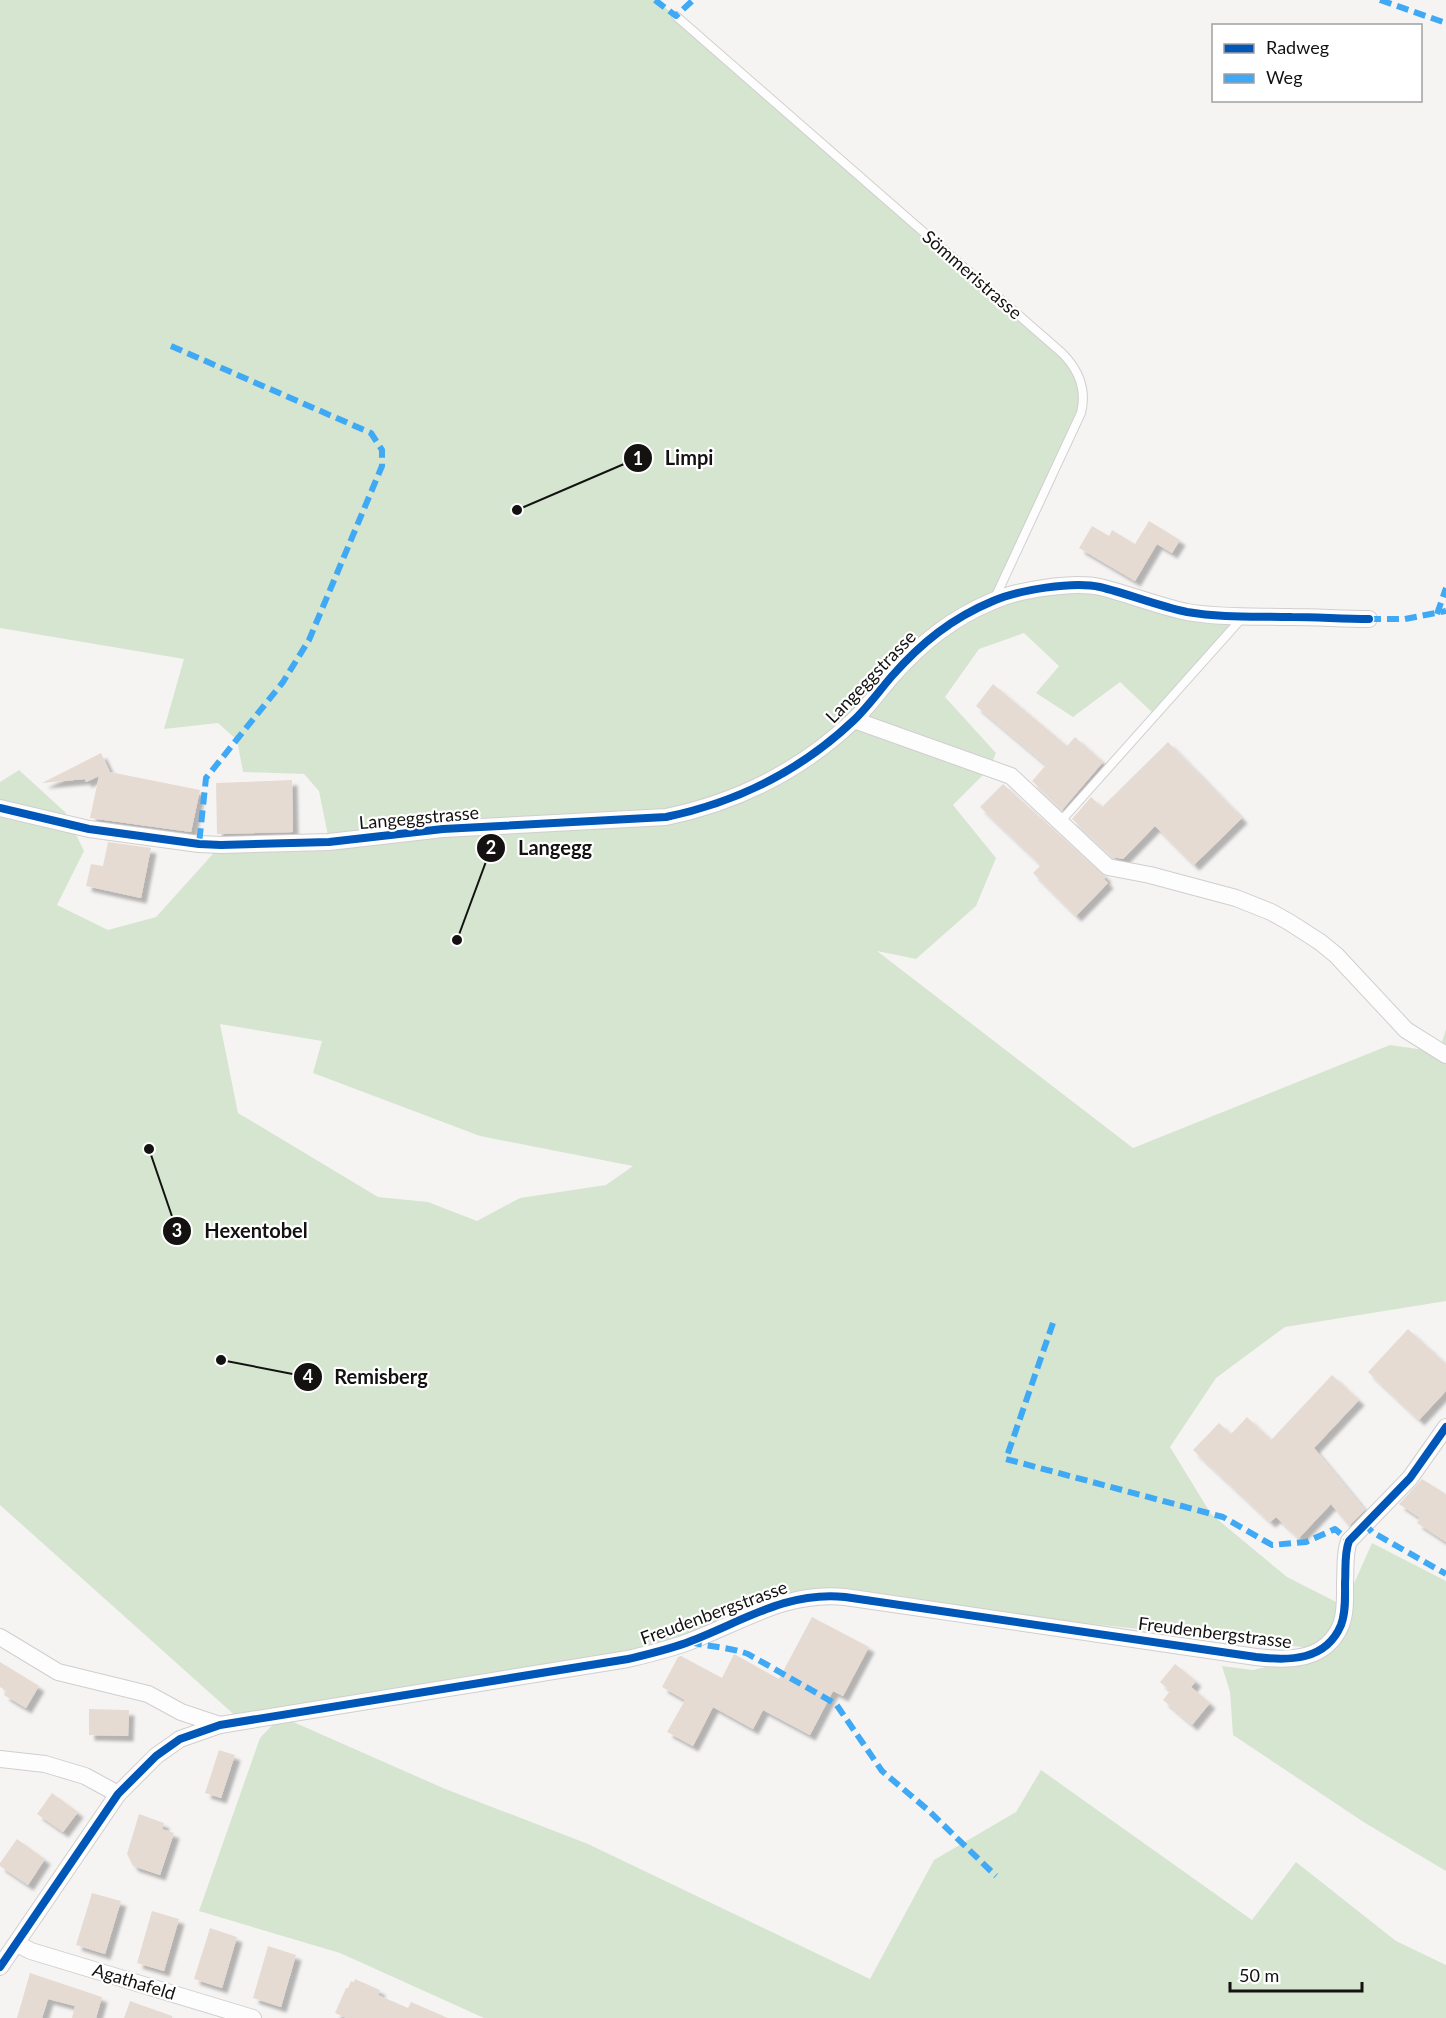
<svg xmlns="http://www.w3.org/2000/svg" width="1446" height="2018" viewBox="0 0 1446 2018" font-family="Lato,sans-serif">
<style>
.green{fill:#d5e5d0;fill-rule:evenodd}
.building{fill:#e6dbd3;filter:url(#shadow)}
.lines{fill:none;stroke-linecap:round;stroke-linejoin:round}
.service-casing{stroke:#d0cece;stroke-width:10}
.minor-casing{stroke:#d0cece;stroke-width:18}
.service{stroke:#fefdfd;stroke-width:8}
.minor{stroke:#fefdfd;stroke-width:16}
.quiet{stroke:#3fa9f5;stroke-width:6;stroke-dasharray:12 6;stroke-linecap:butt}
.cycleway-casing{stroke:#fff;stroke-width:11}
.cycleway{stroke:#0057b8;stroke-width:8}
.labels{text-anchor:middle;stroke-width:4.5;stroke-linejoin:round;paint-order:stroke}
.street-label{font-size:18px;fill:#131211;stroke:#fff}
.leader{fill:none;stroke:#131211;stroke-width:2}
.callout-dot{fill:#131211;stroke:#fff;stroke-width:2}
.mark-label{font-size:18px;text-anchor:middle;font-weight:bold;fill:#fff}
.callout-label{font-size:20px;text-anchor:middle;font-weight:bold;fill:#131211;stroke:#fff;stroke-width:4.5;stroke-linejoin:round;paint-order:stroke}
</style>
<defs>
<filter id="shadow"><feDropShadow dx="5.5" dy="5.5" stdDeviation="1.5" flood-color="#0004"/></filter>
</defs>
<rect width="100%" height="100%" fill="#f6f4f3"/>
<path class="green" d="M0,0H655L676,16L1059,356C1077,375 1081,387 1077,413L995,600L1050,586L1243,618L1155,715L1120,682L1073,717L1036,693L1059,666L1024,633L979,649L945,697L996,753L990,768L953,805L996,858L976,906L916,959L877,951L1133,1148L1390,1045L1439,1052L1446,1029V1301L1285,1327L1216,1378L1170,1447L1211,1514L1287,1577L1344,1606L1372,1543L1446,1581V1871L1365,1823L1233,1735L1230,1692L1222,1666L1253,1670L1300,1658L1320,1649L829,1595L675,1647L282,1717L443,1788L588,1844L870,1979L934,1860L1016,1812L1041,1770L1252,1920L1296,1862L1396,1941L1446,1965V2018H484L340,1953L199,1911L260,1738L280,1717L239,1719L0,1505V782L19,770L65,812L84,851L57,905L108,930L156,917L221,845L329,841L319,791L304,774L243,772L237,740L218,723L164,729L184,659L0,628ZM220,1024L322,1041L313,1073L480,1136L633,1166L606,1185L520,1198L477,1221L428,1202L378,1197L238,1113Z"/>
<g class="building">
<path d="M1149,521L1180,540L1172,553L1157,544L1135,581L1079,548L1092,526L1109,536L1112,530L1135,544Z"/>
<path d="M993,684L1067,746L1075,737L1103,762L1062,810L1032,781L1046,765L976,706Z"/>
<path d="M1168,742L1242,818L1194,865L1155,826L1123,859L1113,857L1072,819L1091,797L1102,807Z"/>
<path d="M101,753L110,772L200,790L191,832L90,818L99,776L86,782L85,779L42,783Z"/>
<path d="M292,780L293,832L217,834L216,783Z"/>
<path d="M1003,784L1106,877L1104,879L1108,883L1076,916L1033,873L1041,865L980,807Z"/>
<path d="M108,842L151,848L141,898L86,886L91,864L103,866Z"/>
<path d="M1408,1329L1446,1364V1391L1419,1420L1368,1372Z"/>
<path d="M1332,1375L1359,1400L1314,1448L1365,1510L1349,1526L1331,1504L1299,1538L1276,1517L1270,1522L1193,1450L1219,1423L1231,1434L1247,1417L1271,1440Z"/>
<path d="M1422,1479L1446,1494V1542L1417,1523L1420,1518L1399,1504Z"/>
<path d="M812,1617L869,1647L843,1696L833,1691L810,1735L763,1710L753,1729L713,1707L693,1746L667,1732L685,1700L662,1687L678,1657L681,1656L722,1678L734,1654L779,1679Z"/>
<path d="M0,1662L39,1686L26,1708L4,1695L6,1691L0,1687Z"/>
<path d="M1175,1664L1196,1681L1191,1687L1210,1703L1192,1725L1163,1700L1170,1691L1160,1682Z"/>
<path d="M89,1709L129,1710L128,1736L89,1735Z"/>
<path d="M219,1750L235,1755L221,1798L205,1793Z"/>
<path d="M52,1793L78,1812L63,1832L37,1814Z"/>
<path d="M139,1814L164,1823L162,1829L174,1833L160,1875L133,1866L127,1854Z"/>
<path d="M17,1839L45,1859L28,1885L0,1866V1863Z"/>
<path d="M92,1893L121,1901L105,1954L76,1945Z"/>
<path d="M152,1911L179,1919L164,1971L137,1963Z"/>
<path d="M210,1928L237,1937L222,1988L194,1979Z"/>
<path d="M268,1946L296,1955L281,2007L253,1998Z"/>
<path d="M30,1973L102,1997L96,2018H72L75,2006L48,1999L42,2018H17Z"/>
<path d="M355,1979L380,1990L378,1995L408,2008L411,2002L448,2018H346L335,2013L346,1988H348L351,1981L354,1982Z"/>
<path d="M130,2001L172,2016V2018H124Z"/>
</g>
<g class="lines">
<g class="service-casing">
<g id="service">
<path d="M676,16L1062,353C1079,370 1087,389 1081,413L994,600"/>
<path d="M1060,822L1242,618"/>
</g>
</g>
<g class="minor-casing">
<g id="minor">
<path d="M854,720L1011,776L1108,867L1150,875L1236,898L1271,912L1289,922L1320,942L1336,955L1406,1030L1446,1055"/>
<path d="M0,808L89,829L199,844L221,845L329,842L443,829L666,817C738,802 799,772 853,721C867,708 879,691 892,676C921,643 952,618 993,601C1018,590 1073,581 1100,587C1129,594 1158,606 1187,612C1222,618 1257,616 1292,617C1317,617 1343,619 1369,619"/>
<path d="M0,1637L58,1672L148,1694L181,1712L220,1725"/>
<path d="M0,1759L45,1764L85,1776L118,1794"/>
<path d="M17,1944L31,1951L253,2018"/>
<path d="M0,1967L118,1794L156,1756L180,1739L220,1725L628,1659C649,1654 671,1649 691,1641C743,1621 787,1591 845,1597L1256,1657C1289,1661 1326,1661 1341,1625C1346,1612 1345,1596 1345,1583C1346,1569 1344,1554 1349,1541L1410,1478L1446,1427"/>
</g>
</g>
<use href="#service" class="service"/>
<use href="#minor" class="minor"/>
<g class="quiet">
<path d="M655,0L676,16L693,0"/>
<path d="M1380,0L1446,23"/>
<path d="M171,346L371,433L382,450V466L309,640L283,682L206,778L199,844"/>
<path d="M1437,614L1446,588"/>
<path d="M1369,619H1405L1446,611"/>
<path d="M1053,1323L1006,1459L1223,1517L1272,1545L1306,1542L1335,1529L1349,1541"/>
<path d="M1364,1523L1372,1532L1446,1574"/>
<path d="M690,1642C709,1647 730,1647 748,1654L836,1704L882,1771L928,1810L996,1876"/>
</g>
<g class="cycleway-casing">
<g id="cycleway">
<path d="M0,808L89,829L199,844L221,845L329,842L443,829L666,817C738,802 799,772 853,721C867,708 879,691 892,676C921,643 952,618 993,601C1018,590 1073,581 1100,587C1129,594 1158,606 1187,612C1222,618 1257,616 1292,617C1317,617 1343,619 1369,619"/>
<path d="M0,1967L118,1794L156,1756L180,1739L220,1725L628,1659C649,1654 671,1649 691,1641C743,1621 787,1591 845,1597L1256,1657C1289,1661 1326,1661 1341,1625C1346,1612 1345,1596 1345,1583C1346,1569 1344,1554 1349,1541L1410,1478L1446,1427"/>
</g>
</g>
<use href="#cycleway" class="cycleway"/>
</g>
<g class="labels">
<g class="street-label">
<text transform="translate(972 275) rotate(41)" y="6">Sömmeristrasse</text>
<text transform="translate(871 677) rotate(-46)" y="6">Langeggstrasse</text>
<text transform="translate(419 818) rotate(-5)" y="6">Langeggstrasse</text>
<text transform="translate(714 1613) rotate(-20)" y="6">Freudenbergstrasse</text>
<text transform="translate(1215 1633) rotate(7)" y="6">Freudenbergstrasse</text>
<text transform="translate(134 1982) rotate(17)" y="6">Agathafeld</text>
</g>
</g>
<path class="leader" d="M517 510L638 458M457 940L491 848M149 1149L177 1231M221 1360L308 1377"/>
<g class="callout-dot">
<circle cx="517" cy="510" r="6"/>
<circle cx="457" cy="940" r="6"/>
<circle cx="149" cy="1149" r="6"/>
<circle cx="221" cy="1360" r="6"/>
<circle cx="638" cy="458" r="15"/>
<circle cx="491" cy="848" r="15"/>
<circle cx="177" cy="1231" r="15"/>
<circle cx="308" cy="1377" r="15"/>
</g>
<g class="mark-label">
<text x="638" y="465">1</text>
<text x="491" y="854">2</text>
<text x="177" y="1237">3</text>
<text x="308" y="1383">4</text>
</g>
<g class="callout-label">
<text x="689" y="465">Limpi</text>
<text x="555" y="855">Langegg</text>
<text x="256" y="1238">Hexentobel</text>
<text x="381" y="1384">Remisberg</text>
</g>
<rect x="1212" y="24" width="210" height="78" fill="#ffffff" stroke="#a1a0a0" stroke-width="1.5"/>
<rect x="1224" y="44" width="30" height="9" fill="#0057b8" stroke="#a1a0a0" stroke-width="1.5"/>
<text x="1266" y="54" font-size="18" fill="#131211">Radweg</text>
<rect x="1224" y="74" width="30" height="9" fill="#3fa9f5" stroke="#a1a0a0" stroke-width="1.5"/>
<text x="1266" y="84" font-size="18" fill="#131211">Weg</text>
<path d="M1230 1982v9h132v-9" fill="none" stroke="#131211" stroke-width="3"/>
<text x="1239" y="1982" font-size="18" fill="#131211" stroke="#ffffff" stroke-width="4.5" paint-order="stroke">50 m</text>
</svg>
